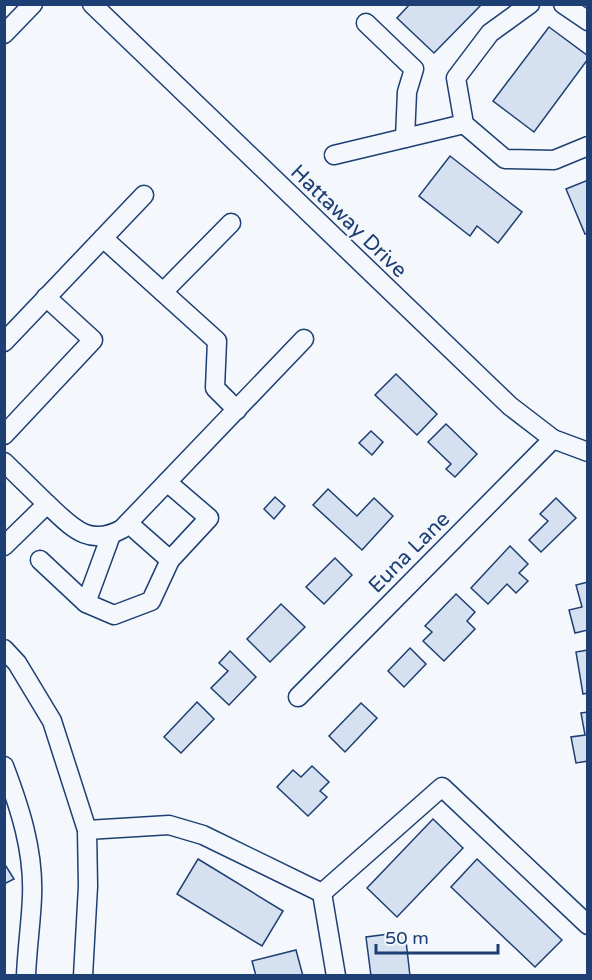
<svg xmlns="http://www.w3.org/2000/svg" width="592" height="980" viewBox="0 0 592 980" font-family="'Varela Round',sans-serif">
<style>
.building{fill:#d5e0f0;stroke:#1d3f73;stroke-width:1.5}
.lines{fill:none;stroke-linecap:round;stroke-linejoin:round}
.minor-casing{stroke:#1d3f73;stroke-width:21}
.minor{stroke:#f4f7fb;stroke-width:18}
.labels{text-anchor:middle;stroke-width:4.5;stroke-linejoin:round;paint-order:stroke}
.street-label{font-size:21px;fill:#1d3f73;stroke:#f4f7fb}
</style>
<rect width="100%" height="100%" fill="#f4f7fb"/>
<g class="building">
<path d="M410,4H482L434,53L397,18Z"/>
<path d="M549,27L588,56V59L534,132L493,101Z"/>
<path d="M450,156L522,212L498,243L477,226L470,236L419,196Z"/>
<path d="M588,180V233L585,234L566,189Z"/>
<path d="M396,374L437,414L417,435L375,395Z"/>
<path d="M446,424L477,454L455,477L446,469L451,464L428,442Z"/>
<path d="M371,431L383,442L372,455L359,443Z"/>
<path d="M328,489L357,516L374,498L393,516L362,550L313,505Z"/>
<path d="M275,497L285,506L274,519L264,509Z"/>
<path d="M556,498L576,518L541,552L529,540L548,521L540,514Z"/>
<path d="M510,546L528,564L519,573L528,581L516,593L507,584L488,604L471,588Z"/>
<path d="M335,558L352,575L324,604L306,587Z"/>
<path d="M588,582V630L575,633L569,610L582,607L576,585Z"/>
<path d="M456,594L475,612L467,621L475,629L444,661L423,641L432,632L425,626Z"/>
<path d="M281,604L305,627L270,662L247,639Z"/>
<path d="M410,648L426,664L404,687L388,671Z"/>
<path d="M588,650V693L583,694L576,652Z"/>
<path d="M230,651L256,677L229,705L211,688L228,671L219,663Z"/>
<path d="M197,702L214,719L181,753L164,737Z"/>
<path d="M361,703L377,718L345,752L329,736Z"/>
<path d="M588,712V761L576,763L571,737L585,735L581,713Z"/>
<path d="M312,766L329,782L320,791L327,797L308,816L277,787L293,770L301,777Z"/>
<path d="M433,819L463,848L397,917L367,888Z"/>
<path d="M198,859L283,911L262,946L177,894Z"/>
<path d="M477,859L562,940L535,967L451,887Z"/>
<path d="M4,863L14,879L4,884Z"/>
<path d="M405,932L410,976H371L366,937Z"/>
<path d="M296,950L303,976H256L252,961Z"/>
</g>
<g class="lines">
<g class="minor-casing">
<g id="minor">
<path d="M92,4L510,406L553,439L588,452"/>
<path d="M530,4L490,33L456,78L464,124L505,159L554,160L588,146"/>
<path d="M563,4L588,21"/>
<path d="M366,23L414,69L407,92L405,138"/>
<path d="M4,34L33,4"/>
<path d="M334,155L464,124"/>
<path d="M103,238L217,341L215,388L237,410"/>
<path d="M163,292L231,223"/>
<path d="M4,342L144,195"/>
<path d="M4,435L93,340L46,297"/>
<path d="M4,462L47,504L4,546"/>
<path d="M47,504C71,526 88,548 122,529L304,339"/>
<path d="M128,523L170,560L209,518L167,482"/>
<path d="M40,560L86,603L111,535"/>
<path d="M86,603L114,615L151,601L170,560"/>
<path d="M4,649L17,663L52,721L87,830L88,886L83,976"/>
<path d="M298,697L553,439"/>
<path d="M4,766C20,808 34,851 32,897C31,923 27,949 26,976"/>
<path d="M87,830L169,825L203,835L322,893L442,787L588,925"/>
<path d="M322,893L336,976"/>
</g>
</g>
<use href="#minor" class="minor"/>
</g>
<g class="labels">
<g class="street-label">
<text transform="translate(349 221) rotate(44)" y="7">Hattaway Drive</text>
<text transform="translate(409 552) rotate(-45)" y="7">Euna Lane</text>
</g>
</g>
<rect width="592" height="980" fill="none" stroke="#1d3f73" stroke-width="12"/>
<path d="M376 944v9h122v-9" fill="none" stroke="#1d3f73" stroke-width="3"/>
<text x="385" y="944" font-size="18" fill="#1d3f73" stroke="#f4f7fb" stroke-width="4.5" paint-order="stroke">50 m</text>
</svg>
